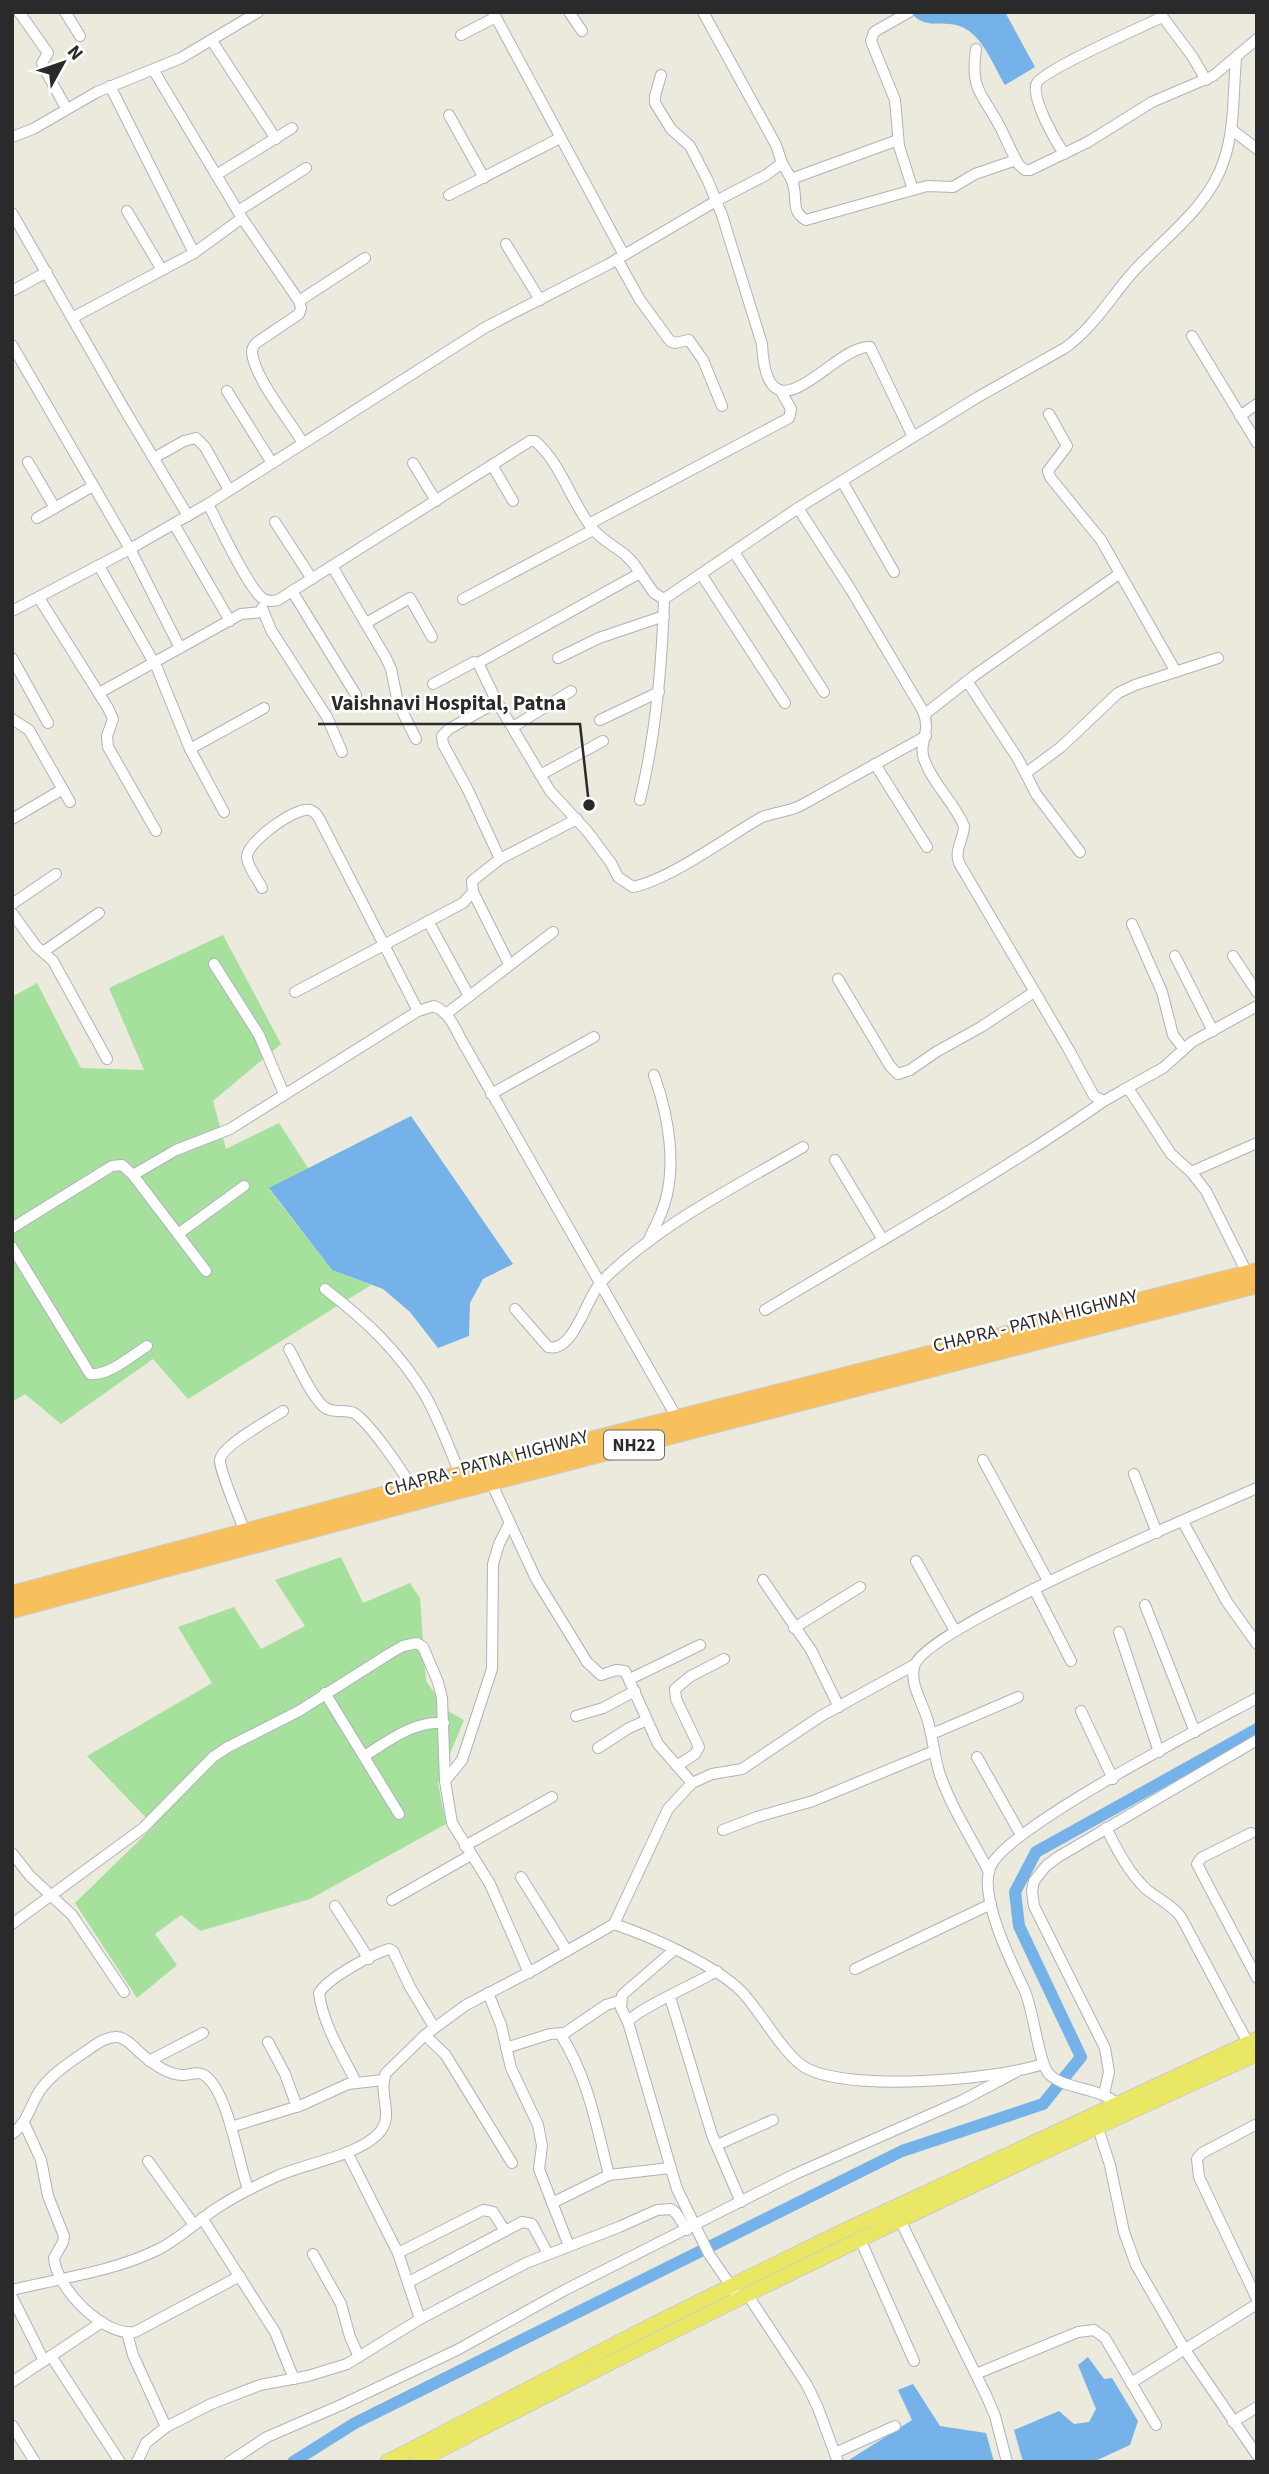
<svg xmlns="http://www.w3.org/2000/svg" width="1269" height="2474" viewBox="0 0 1269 2474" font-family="'Source Sans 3',sans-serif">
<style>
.green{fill:#a5e09c}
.water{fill:#75b2e9}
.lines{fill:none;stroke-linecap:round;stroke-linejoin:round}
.canal{stroke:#75b2e9;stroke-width:12}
.minor-casing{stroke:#b1b1bd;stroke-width:12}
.major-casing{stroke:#ccc;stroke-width:16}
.highway-casing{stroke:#ccc;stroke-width:18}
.minor{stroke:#fff;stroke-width:10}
.major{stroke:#eae764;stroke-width:14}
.highway{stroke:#f7c05d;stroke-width:16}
.labels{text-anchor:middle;stroke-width:5;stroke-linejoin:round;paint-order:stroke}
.shield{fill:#fff;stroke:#6a6a6a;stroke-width:2}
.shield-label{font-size:18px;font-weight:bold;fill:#2a2a2a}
.street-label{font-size:19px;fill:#2a2a2a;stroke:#fff}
.leader{fill:none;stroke:#2a2a2a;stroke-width:2.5}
.callout-dot{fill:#2a2a2a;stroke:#fff;stroke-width:2.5}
.callout-label{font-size:21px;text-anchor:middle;font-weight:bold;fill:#2a2a2a;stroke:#fff;stroke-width:5;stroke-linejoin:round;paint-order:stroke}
</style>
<rect width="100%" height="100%" fill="#ece9dd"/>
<g class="green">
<path d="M223,935L281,1044L213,1101L226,1149L279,1123L308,1168L269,1189L332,1270L371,1285L188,1399L153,1359L61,1424L25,1394L12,1402V997L37,983L81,1068L144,1070L109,988Z"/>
<path d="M341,1557L363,1603L410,1583L420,1598L426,1681L446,1710L464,1720L438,1783L446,1824L310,1899L200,1931L181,1915L155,1934L177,1965L137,1998L75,1903L154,1826L87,1756L212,1683L178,1627L234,1607L261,1649L305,1626L275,1580Z"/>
</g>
<g class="water">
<path d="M911,12H1005L1035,67L1005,85C994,67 983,36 962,27C944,19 924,31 911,12Z"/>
<path d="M411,1116L513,1264L483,1279L470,1303L469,1336L438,1348L410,1312L383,1289L332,1270L269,1188Z"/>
<path d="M1088,2357L1104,2379L1112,2378L1138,2421L1130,2445L1093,2462H1023L1014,2430L1059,2411L1074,2424L1089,2422L1096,2409L1078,2365Z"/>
<path d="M913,2384L940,2426L986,2433L994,2462H850L849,2460L912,2420L898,2390Z"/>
</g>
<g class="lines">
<path class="canal" d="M293,2462L355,2423L902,2151L1043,2104L1081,2057L1019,1926L1015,1892L1036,1852L1257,1729"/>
<g class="minor-casing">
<g id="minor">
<path d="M19,12L48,53L42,63L43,66L66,108"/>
<path d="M65,12L80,36"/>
<path d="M493,12L624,255"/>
<path d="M569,12L582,31"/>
<path d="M703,12L776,145L782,163"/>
<path d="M909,12L874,32L871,41L895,100L899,146L913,190"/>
<path d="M1159,12L1192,56L1206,80"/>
<path d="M461,35L496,17"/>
<path d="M212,41L276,139"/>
<path d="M976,49C970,90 982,93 999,125C1006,138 1011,152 1019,165L1025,170H1030L1088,142L1152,102L1213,76L1257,39"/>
<path d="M154,71L242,218L299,301L301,308L299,314L256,343C252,348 251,351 253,358C260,385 288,418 303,443"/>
<path d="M661,75L655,96V103L671,129L690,146L708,181L722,215L762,344C767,449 834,344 870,347L913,437"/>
<path d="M110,86L194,253"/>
<path d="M449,115L484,178"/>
<path d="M1231,129L1257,149"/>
<path d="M12,137L33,129L97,92L181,58L258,12"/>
<path d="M1064,154C1055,140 1033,102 1036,85C1038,72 1144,26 1162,17"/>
<path d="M216,175L292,128"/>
<path d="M791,179L898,140"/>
<path d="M449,195L560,138"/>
<path d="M127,211L162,270L194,253L242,218"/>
<path d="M238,211L306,168"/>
<path d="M12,213L123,407L188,516"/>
<path d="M506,244L540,300"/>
<path d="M617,259L640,300L670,341L675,343L689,340L703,360L722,406"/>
<path d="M12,291L47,272"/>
<path d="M299,301L365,258"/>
<path d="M72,318L162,270"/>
<path d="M1192,336L1257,443"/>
<path d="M12,345L130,549L180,648"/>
<path d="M227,391L272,463"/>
<path d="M1049,414L1067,446L1048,471L1050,477L1101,540L1176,672"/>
<path d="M1240,416L1257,404"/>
<path d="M154,458L184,441L196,438L205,447L229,490"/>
<path d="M28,462L55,508"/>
<path d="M413,463L436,501"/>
<path d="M492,465L513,501"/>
<path d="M842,481L894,572"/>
<path d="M208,504C218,523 247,586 262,598C267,602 272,601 278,600L530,441H535C561,463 571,502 592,528C607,547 626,548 640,573"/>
<path d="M798,508L851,590L923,711C932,733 918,741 924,759C932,783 954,802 964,826C964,839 954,849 959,863L1069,1050L1094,1096L1104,1101L1125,1089L1130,1091L1171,1154L1191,1172"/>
<path d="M37,518L93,486"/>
<path d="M275,522L312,579"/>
<path d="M174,524L230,621"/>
<path d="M589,524L789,418L791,409L781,391"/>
<path d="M734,552L824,692"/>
<path d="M99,566L157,668L190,749L224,812"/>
<path d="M332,566L386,658L391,669L398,703L416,739"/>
<path d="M701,574L785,703"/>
<path d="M292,591L356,695"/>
<path d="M39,598L108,708L113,719L107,736L108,747L156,831"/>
<path d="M463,599L593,530"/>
<path d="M262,608L271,630L327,717L342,752"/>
<path d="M12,611L130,549L208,504L486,327L609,264L716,201L766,175L782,163C786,170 791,177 793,184C798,199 790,211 806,220L927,186L953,187L975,174L1016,160"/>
<path d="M366,623L410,598L432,637"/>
<path d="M12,658L48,723"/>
<path d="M558,658L599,638L664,616"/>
<path d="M967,681L1018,759L1036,794L1080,852"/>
<path d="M433,684L474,662L478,663"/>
<path d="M99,693L241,614L263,612"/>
<path d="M497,702L449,729L442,736L443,744L468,790L500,859L577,819"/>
<path d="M925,714L975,675L1119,574"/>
<path d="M12,719L29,730L70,802"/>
<path d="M600,720L659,692"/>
<path d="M513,727L571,691"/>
<path d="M926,736L800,806C787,812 775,812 762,817C727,837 671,879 633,887L618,877L611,863L587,831L550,791L497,702L478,663L640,573L654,593L664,599L798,508L978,397L1065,348C1094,327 1110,298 1133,272C1164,238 1210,206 1224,160C1235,128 1233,92 1236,59"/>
<path d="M190,749L264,708"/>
<path d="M875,764L927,847"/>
<path d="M1026,773L1061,747L1118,693L1135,685L1218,658"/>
<path d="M540,775L603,741"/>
<path d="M640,800C656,734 662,668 664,599"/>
<path d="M12,819L63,789"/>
<path d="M262,888C258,879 248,868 247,858C245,843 296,806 310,810C317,812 320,820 323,826L418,1011"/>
<path d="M473,892L509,964"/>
<path d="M12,904L56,874"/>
<path d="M12,913L36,946L53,961L107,1059"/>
<path d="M428,921L469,996"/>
<path d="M1132,924L1162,992L1173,1035L1184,1049"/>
<path d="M43,952L99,913"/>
<path d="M1175,956L1213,1031"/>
<path d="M1233,956L1257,992"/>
<path d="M214,964L259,1035L284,1094"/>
<path d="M838,979L890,1066L898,1074L910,1070L936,1052L981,1027L1034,992"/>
<path d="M295,992L463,903L473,892L472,881L500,859"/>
<path d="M446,1014L553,932"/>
<path d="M1125,1089L1163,1068L1192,1042L1257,1006"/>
<path d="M491,1094L594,1037"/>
<path d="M835,1160L883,1240"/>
<path d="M133,1175L176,1150L230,1129L418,1011L434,1006C449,1012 455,1028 462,1041L677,1418"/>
<path d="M12,1228L112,1166L122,1165L133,1175L206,1271"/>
<path d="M178,1234L244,1186"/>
<path d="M648,1242C652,1232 658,1222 662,1211C678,1169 669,1117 654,1075"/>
<path d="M12,1247L90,1374C109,1376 131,1356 147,1346"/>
<path d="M1247,1273L1206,1191L1191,1172L1257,1143"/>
<path d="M325,1289C364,1319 399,1351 425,1395C439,1420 449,1447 460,1474"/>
<path d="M515,1309L548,1347C574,1354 587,1295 602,1281C659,1224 735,1187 803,1147"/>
<path d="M765,1310C879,1241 995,1177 1104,1101"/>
<path d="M289,1349C298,1365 310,1394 323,1406C331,1414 344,1409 354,1413C368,1421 403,1471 411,1487"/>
<path d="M983,1460L1048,1581"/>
<path d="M1134,1474L1157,1533"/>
<path d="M491,1482L536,1579L587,1662L601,1675L616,1670L625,1671L658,1744L692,1783"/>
<path d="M1183,1522L1227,1602L1257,1644"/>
<path d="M245,1532C240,1518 219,1470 220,1460C221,1446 271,1419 283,1411"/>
<path d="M916,1561L955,1631"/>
<path d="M763,1580L811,1650L839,1707"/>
<path d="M1034,1589L1071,1661"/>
<path d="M1145,1605L1195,1732"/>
<path d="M794,1628L860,1587"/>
<path d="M1119,1632L1159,1752"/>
<path d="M630,1679L700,1645"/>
<path d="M325,1693L399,1814"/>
<path d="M1081,1711L1113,1779"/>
<path d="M576,1716L603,1708L635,1691"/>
<path d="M932,1734L1018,1697"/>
<path d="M598,1748L629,1728L647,1720"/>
<path d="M364,1756C387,1742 415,1720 444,1723"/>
<path d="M977,1757L1021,1835"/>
<path d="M677,1766L695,1754L699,1747L676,1699L675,1689L691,1676L724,1659"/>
<path d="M445,1781L462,1760L492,1669L493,1564L499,1544L509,1524"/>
<path d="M1106,1828C1117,1849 1128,1872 1146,1889C1158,1899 1171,1904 1181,1917L1248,2043"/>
<path d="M723,1830L757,1817L813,1801L934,1751"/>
<path d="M1251,1833L1201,1858L1197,1864L1257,1978"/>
<path d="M465,1846L552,1797"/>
<path d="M12,1853L30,1876L72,1915L124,1992"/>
<path d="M988,1870C972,1839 952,1809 940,1775C934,1756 933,1737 927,1718C922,1702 910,1684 914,1667C922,1629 1208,1510 1257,1488"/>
<path d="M521,1877L567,1951"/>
<path d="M392,1900L471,1855"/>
<path d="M335,1906L369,1959"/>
<path d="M12,1924L143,1828L213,1757L228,1747L299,1711L389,1654L403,1646L417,1643L423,1647L438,1682L442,1698L445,1781L452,1823L490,1884L529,1973"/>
<path d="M614,1924C652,1937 712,1963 741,1991C760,2010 784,2056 806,2068C851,2092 994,2080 1043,2064"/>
<path d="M855,1969L991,1904"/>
<path d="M717,1971C699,1982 635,2010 628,2022L677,2189L709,2254L735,2292"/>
<path d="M488,1993L501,2025L511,2068L538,2125L542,2146L539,2169L569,2246"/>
<path d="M670,1997L712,2135L741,2202"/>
<path d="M628,2022L621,2008L622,1995L674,1950"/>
<path d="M425,2035L445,2054L512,2163"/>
<path d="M561,2035C589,2080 596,2125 609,2175"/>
<path d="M268,2042L285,2074L297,2107"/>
<path d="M506,2048L550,2034L565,2033L606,2005L619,2001"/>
<path d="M149,2061L203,2033"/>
<path d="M356,2082C342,2054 323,2025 319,1993C328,1978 372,1954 389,1949L393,1951L410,1987L434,2027"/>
<path d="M1104,2094L1109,2072L1105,2048L1034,1906L1032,1891L1034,1881L1046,1866L1058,1857L1257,1740"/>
<path d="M1121,2107C1101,2086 1066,2091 1049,2074C1038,2062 1034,2010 1024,1989C1011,1962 979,1897 990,1868C1003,1829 1211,1723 1257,1698"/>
<path d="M24,2123L41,2160L48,2196L64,2236L63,2242L54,2258C56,2288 104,2337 135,2332L240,2276"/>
<path d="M1257,2124L1202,2153L1197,2159L1199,2177L1257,2299"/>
<path d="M231,2127L302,2105L348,2084L383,2080"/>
<path d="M1098,2128L1110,2165L1124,2232L1136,2265L1185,2350L1257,2455"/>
<path d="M12,2134C28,2123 30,2104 41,2089C53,2072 78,2057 95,2045C124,2026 128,2045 149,2060C158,2067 171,2075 183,2075C190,2075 198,2071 204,2075C228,2090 238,2162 248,2189"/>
<path d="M717,2145L773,2120"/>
<path d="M347,2152L398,2253L420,2319L526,2263L619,2227L657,2210L671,2209L676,2213L687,2230"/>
<path d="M148,2161L194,2225"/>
<path d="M552,2203L609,2175L670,2168"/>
<path d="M897,2214L986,2395L995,2416L1007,2462"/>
<path d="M202,2218L275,2332L294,2379"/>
<path d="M860,2239L914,2361"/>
<path d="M398,2253L483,2210L493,2212L505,2231"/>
<path d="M313,2254L341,2304L350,2337L359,2357"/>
<path d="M409,2282L522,2222L532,2224L548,2254"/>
<path d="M12,2290C60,2278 112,2272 157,2250C178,2240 195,2223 214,2210C233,2197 253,2187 275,2177C305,2163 355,2157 378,2134C396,2116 377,2094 386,2073L425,2035L466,2005L537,1968L614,1924L668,1809L692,1783L712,1774L742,1769L821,1716L914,1665"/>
<path d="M747,2294L807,2385L818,2408L838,2462"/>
<path d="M12,2297L44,2361"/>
<path d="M127,2333L133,2355L166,2427"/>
<path d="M51,2356L120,2462"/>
<path d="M976,2374L1078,2332L1094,2330L1105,2338L1156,2425"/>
<path d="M12,2382L102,2322"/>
<path d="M1131,2383L1257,2304"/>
<path d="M1233,2422L1257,2407"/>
<path d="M12,2425L35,2462"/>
<path d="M835,2453L895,2426"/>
<path d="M137,2462L146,2443L166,2427L211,2404L260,2385L308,2376L347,2364L420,2319"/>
<path d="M229,2462L267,2437L341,2405L457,2350L565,2290L793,2175L963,2100L1016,2072"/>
</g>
</g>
<g class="major-casing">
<g id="major">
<path d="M387,2462L658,2322L835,2235L1257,2039"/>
<path d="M417,2462C693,2318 973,2182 1257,2054"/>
</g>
</g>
<g class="highway-casing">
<g id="highway">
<path d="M12,1594L543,1452L1257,1271"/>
<path d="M12,1610L437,1496L1257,1285"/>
</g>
</g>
<use href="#minor" class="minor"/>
<use href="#major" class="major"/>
<use href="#highway" class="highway"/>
</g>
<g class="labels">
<rect class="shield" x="604" y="1430.5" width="60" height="29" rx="5"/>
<g class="shield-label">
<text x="634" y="1451">NH22</text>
</g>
<g class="street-label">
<text transform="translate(1035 1320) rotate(-14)" y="7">CHAPRA - PATNA HIGHWAY</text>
<text transform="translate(486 1462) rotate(-15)" y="7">CHAPRA - PATNA HIGHWAY</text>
</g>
</g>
<path class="leader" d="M589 805L580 724H318"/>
<circle class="callout-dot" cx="589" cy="805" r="7"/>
<g class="callout-label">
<text x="449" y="710">Vaishnavi Hospital, Patna</text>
</g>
<rect width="1269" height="2474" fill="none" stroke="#2a2a2a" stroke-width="28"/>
<g transform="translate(63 63) rotate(50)" stroke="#ffffff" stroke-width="5" paint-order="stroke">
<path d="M0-5L12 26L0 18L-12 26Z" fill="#2a2a2a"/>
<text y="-10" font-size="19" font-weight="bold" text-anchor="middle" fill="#2a2a2a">N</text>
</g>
</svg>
